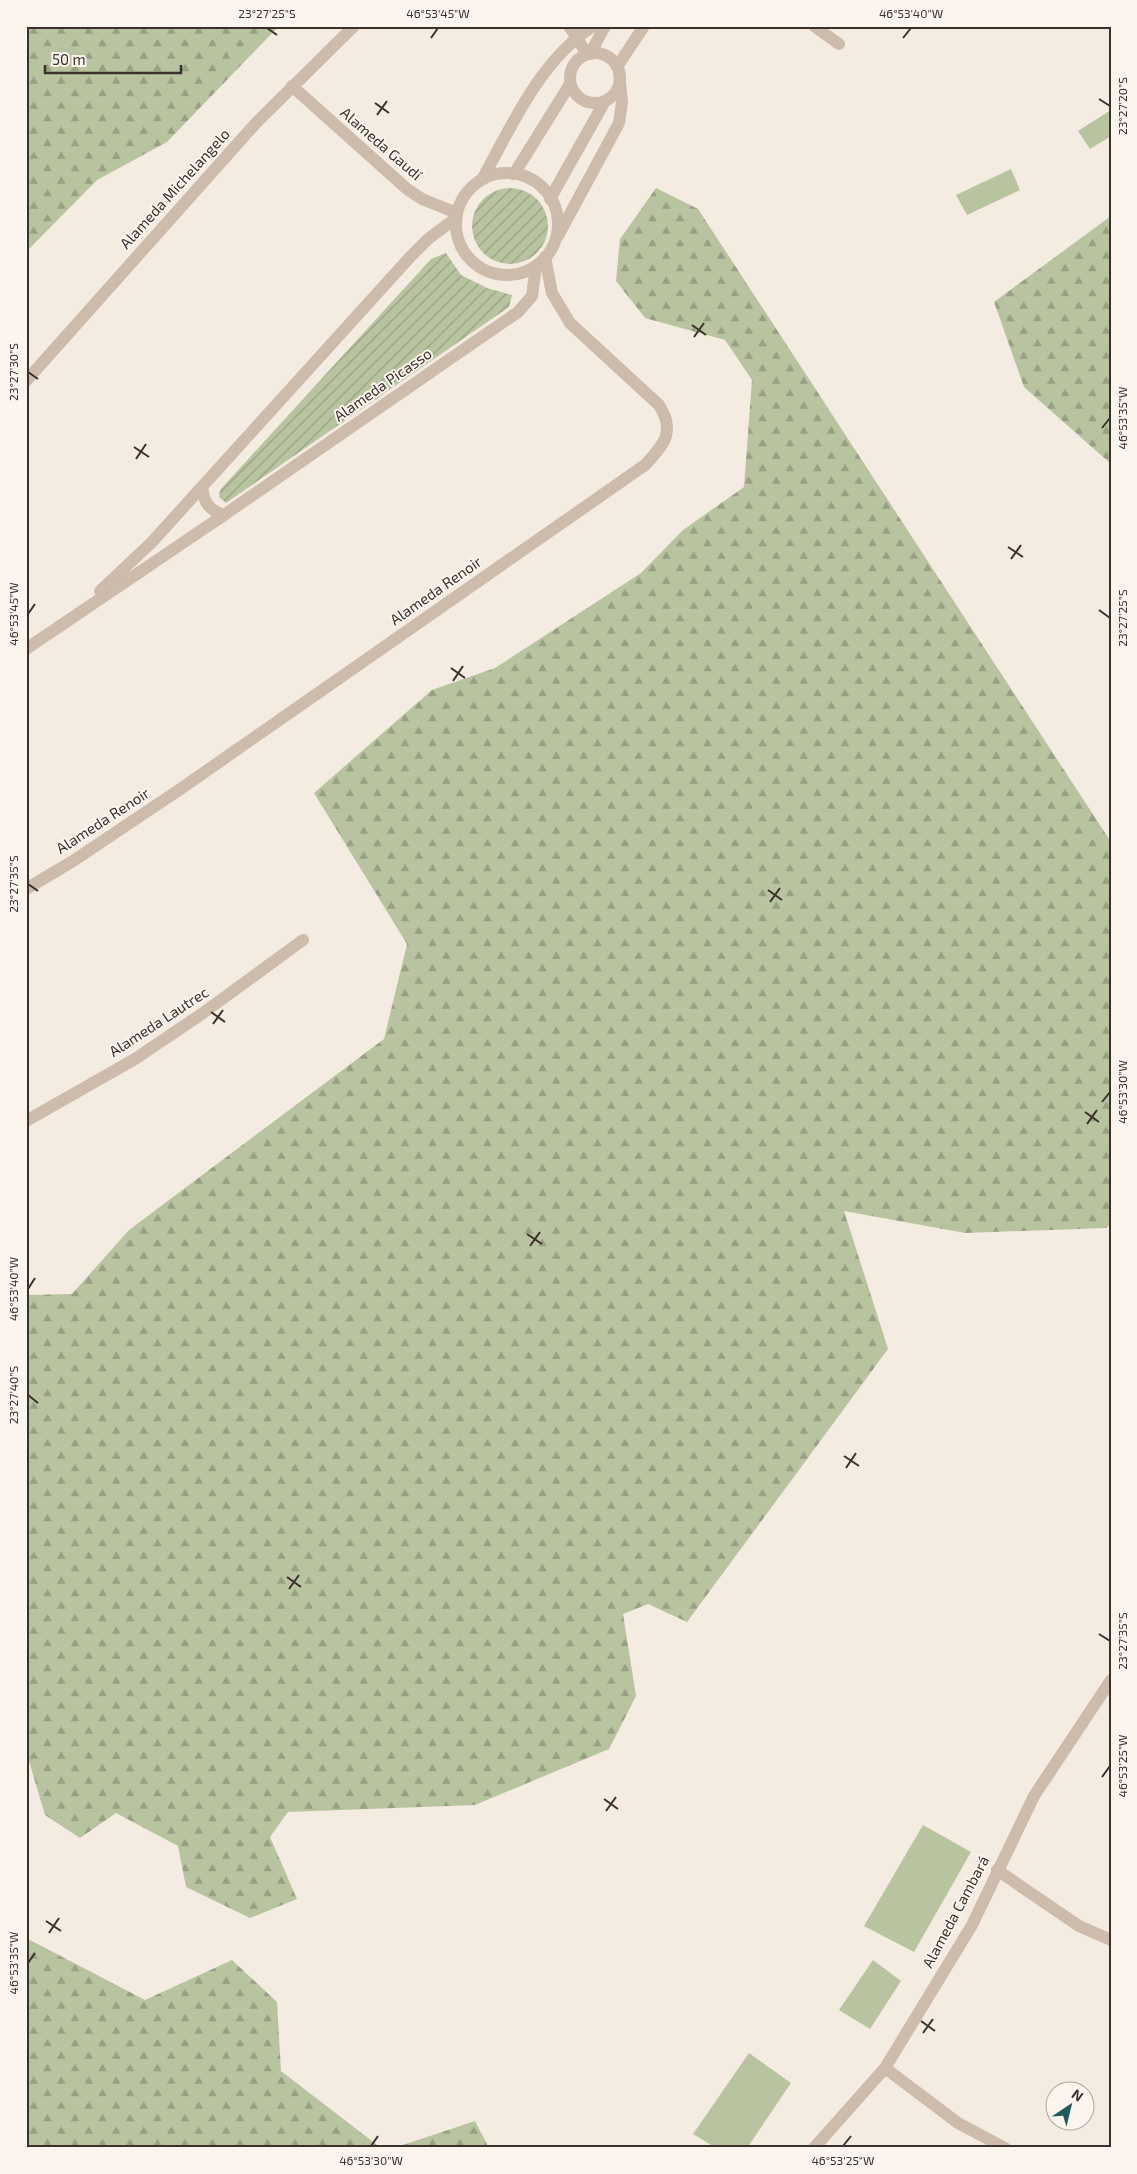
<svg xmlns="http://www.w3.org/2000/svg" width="1137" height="2174" viewBox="0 0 1137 2174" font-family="'Exo 2',sans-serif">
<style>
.grass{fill:#b8c4a0}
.forest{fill:url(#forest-firs)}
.garden{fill:url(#garden-furrows)}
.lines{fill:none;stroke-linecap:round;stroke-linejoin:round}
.minor{stroke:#cdbbac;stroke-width:12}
.ticks{fill:none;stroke:#3b302b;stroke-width:2}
.labels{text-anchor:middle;stroke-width:4;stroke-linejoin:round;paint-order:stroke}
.street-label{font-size:15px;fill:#3b302b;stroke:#fbf5ee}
.neatline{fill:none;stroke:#3b302b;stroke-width:2}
.ticks-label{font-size:12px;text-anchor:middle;fill:#3b302b}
</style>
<defs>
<pattern id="forest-firs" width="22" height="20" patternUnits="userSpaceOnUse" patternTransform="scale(1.25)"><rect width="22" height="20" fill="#b8c4a0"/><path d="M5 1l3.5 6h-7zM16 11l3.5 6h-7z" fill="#97a083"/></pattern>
<pattern id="garden-furrows" width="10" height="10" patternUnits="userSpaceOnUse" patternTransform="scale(1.25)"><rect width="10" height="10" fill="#b8c4a0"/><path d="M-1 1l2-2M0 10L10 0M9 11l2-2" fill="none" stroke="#97a083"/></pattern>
</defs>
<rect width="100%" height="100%" fill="#f4ebe1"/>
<g class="grass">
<path d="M1111,110V136L1090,149L1078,131Z"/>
<path d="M1011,169L1020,190L967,215L956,195Z"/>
<path d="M923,1825L971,1852L914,1952L864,1926Z"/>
<path d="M873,1960L901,1981L870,2029L839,2010Z"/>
<path d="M749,2053L791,2083L747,2148H716L693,2134Z"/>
</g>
<g class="forest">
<path d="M26,26H279L167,142L97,180L26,252Z"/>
<path d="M656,188L698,209L1111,842V1224L1106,1228L965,1233L844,1211L888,1349L687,1622L648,1604L623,1614L636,1696L609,1749L475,1805L288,1812L270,1837L297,1899L250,1918L186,1887L178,1846L116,1813L80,1838L45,1815L26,1751V1295L72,1294L129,1230L384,1039L407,944L314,793L432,690L495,668L641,573L683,530L744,487L752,380L725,340L645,318L616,281L620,239Z"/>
<path d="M1111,216V464L1024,387L994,302Z"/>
<path d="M26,1938L145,2000L232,1960L277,2002L281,2071L381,2148H26Z"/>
<path d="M475,2121L489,2148H394Z"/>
</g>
<g class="garden">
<circle cx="510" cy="226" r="38"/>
<path d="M446,253L461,275L487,288L512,295L509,307L226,503L219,497L220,490L431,259Z"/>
</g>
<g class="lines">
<g class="minor">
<path d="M569,26L587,54"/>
<path d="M814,26L839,44"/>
<circle cx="595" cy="78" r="25"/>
<path d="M590,54L605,26"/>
<path d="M617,67L644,26"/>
<path d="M292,86L407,189L422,199L457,213"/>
<circle cx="507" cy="224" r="51"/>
<path d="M514,174L570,84"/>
<path d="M483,178C513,123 540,61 593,26"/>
<path d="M550,199L605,101"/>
<path d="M558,236L619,123L622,102L619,72"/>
<path d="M26,381L256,123L354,26"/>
<path d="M202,487C204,503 209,510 224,515"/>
<path d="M100,591L152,542L411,256L428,239L456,218"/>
<path d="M26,649L224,515L518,312L532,296L536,266"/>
<path d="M26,889L73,861L179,790L645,465C664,444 676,432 659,405L570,323L552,293L545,257"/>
<path d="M26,1121L135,1059L203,1013L303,940"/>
<path d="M997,1870L1079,1926L1111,1940"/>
<path d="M885,2068L958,2123L1005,2148"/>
<path d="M814,2148L885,2068L972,1925L1034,1796L1111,1680"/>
</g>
</g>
<path class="ticks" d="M267,28L277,35M431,38L438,28M903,38L911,28M1099,99L1110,106M375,103L389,113M377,115L387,101M692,325L706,335M694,337L704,323M28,372L38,379M1102,428L1110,418M134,447L149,457M136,459L146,444M1008,547L1023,557M1011,559L1021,545M1099,610L1110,618M28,614L35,604M451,668L465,678M453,681L463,666M28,884L38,891M768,890L782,900M770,902L780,888M211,1012L225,1022M213,1024L223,1010M1102,1102L1110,1092M1085,1112L1099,1122M1087,1124L1097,1110M527,1234L542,1244M530,1246L540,1232M28,1289L35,1278M28,1395L38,1403M844,1456L859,1466M846,1468L856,1453M287,1577L301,1587M289,1589L299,1575M1099,1634L1110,1641M1102,1777L1110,1766M604,1799L618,1809M606,1811L616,1797M46,1921L61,1931M49,1933L59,1918M28,1963L35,1953M921,2021L935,2031M923,2033L933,2019M371,2146L378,2136M843,2146L851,2136"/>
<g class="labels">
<g class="street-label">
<text transform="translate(381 144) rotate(41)" y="5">Alameda Gaudí</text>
<text transform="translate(175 189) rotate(-48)" y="5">Alameda Michelangelo</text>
<text transform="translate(383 385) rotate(-35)" y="5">Alameda Picasso</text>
<text transform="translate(436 591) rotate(-35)" y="5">Alameda Renoir</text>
<text transform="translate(103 821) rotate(-33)" y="5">Alameda Renoir</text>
<text transform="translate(159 1022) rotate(-33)" y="5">Alameda Lautrec</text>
<text transform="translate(956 1912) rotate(-62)" y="5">Alameda Cambará</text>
</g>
</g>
<rect width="1137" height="2174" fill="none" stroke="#fbf5ee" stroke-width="55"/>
<g transform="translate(1070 2106) rotate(35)"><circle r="24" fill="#fbf5ee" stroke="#aea6a0"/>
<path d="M0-4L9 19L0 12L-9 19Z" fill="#1f5a5e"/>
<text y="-8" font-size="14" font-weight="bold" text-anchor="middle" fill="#3b302b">N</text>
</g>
<path d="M45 65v8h136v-8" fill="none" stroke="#3b302b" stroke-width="2.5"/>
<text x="52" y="65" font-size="15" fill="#3b302b" stroke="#fbf5ee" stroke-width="4" paint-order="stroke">50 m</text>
<rect x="28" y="28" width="1082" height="2118" class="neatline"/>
<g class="ticks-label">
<text x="267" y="18">23°27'25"S</text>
<text x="438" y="18">46°53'45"W</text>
<text x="911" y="18">46°53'40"W</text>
<text transform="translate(1123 106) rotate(-90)" y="4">23°27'20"S</text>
<text transform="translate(14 372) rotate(-90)" y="4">23°27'30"S</text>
<text transform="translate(1123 418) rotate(-90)" y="4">46°53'35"W</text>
<text transform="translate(14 614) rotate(-90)" y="4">46°53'45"W</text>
<text transform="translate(1123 618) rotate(-90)" y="4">23°27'25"S</text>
<text transform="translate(14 884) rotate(-90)" y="4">23°27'35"S</text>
<text transform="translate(1123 1092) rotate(-90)" y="4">46°53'30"W</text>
<text transform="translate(14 1289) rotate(-90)" y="4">46°53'40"W</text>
<text transform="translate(14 1395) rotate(-90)" y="4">23°27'40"S</text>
<text transform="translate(1123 1641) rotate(-90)" y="4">23°27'35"S</text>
<text transform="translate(1123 1766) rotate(-90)" y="4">46°53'25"W</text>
<text transform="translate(14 1963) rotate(-90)" y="4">46°53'35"W</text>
<text x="371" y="2165">46°53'30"W</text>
<text x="843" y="2165">46°53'25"W</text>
</g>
</svg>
